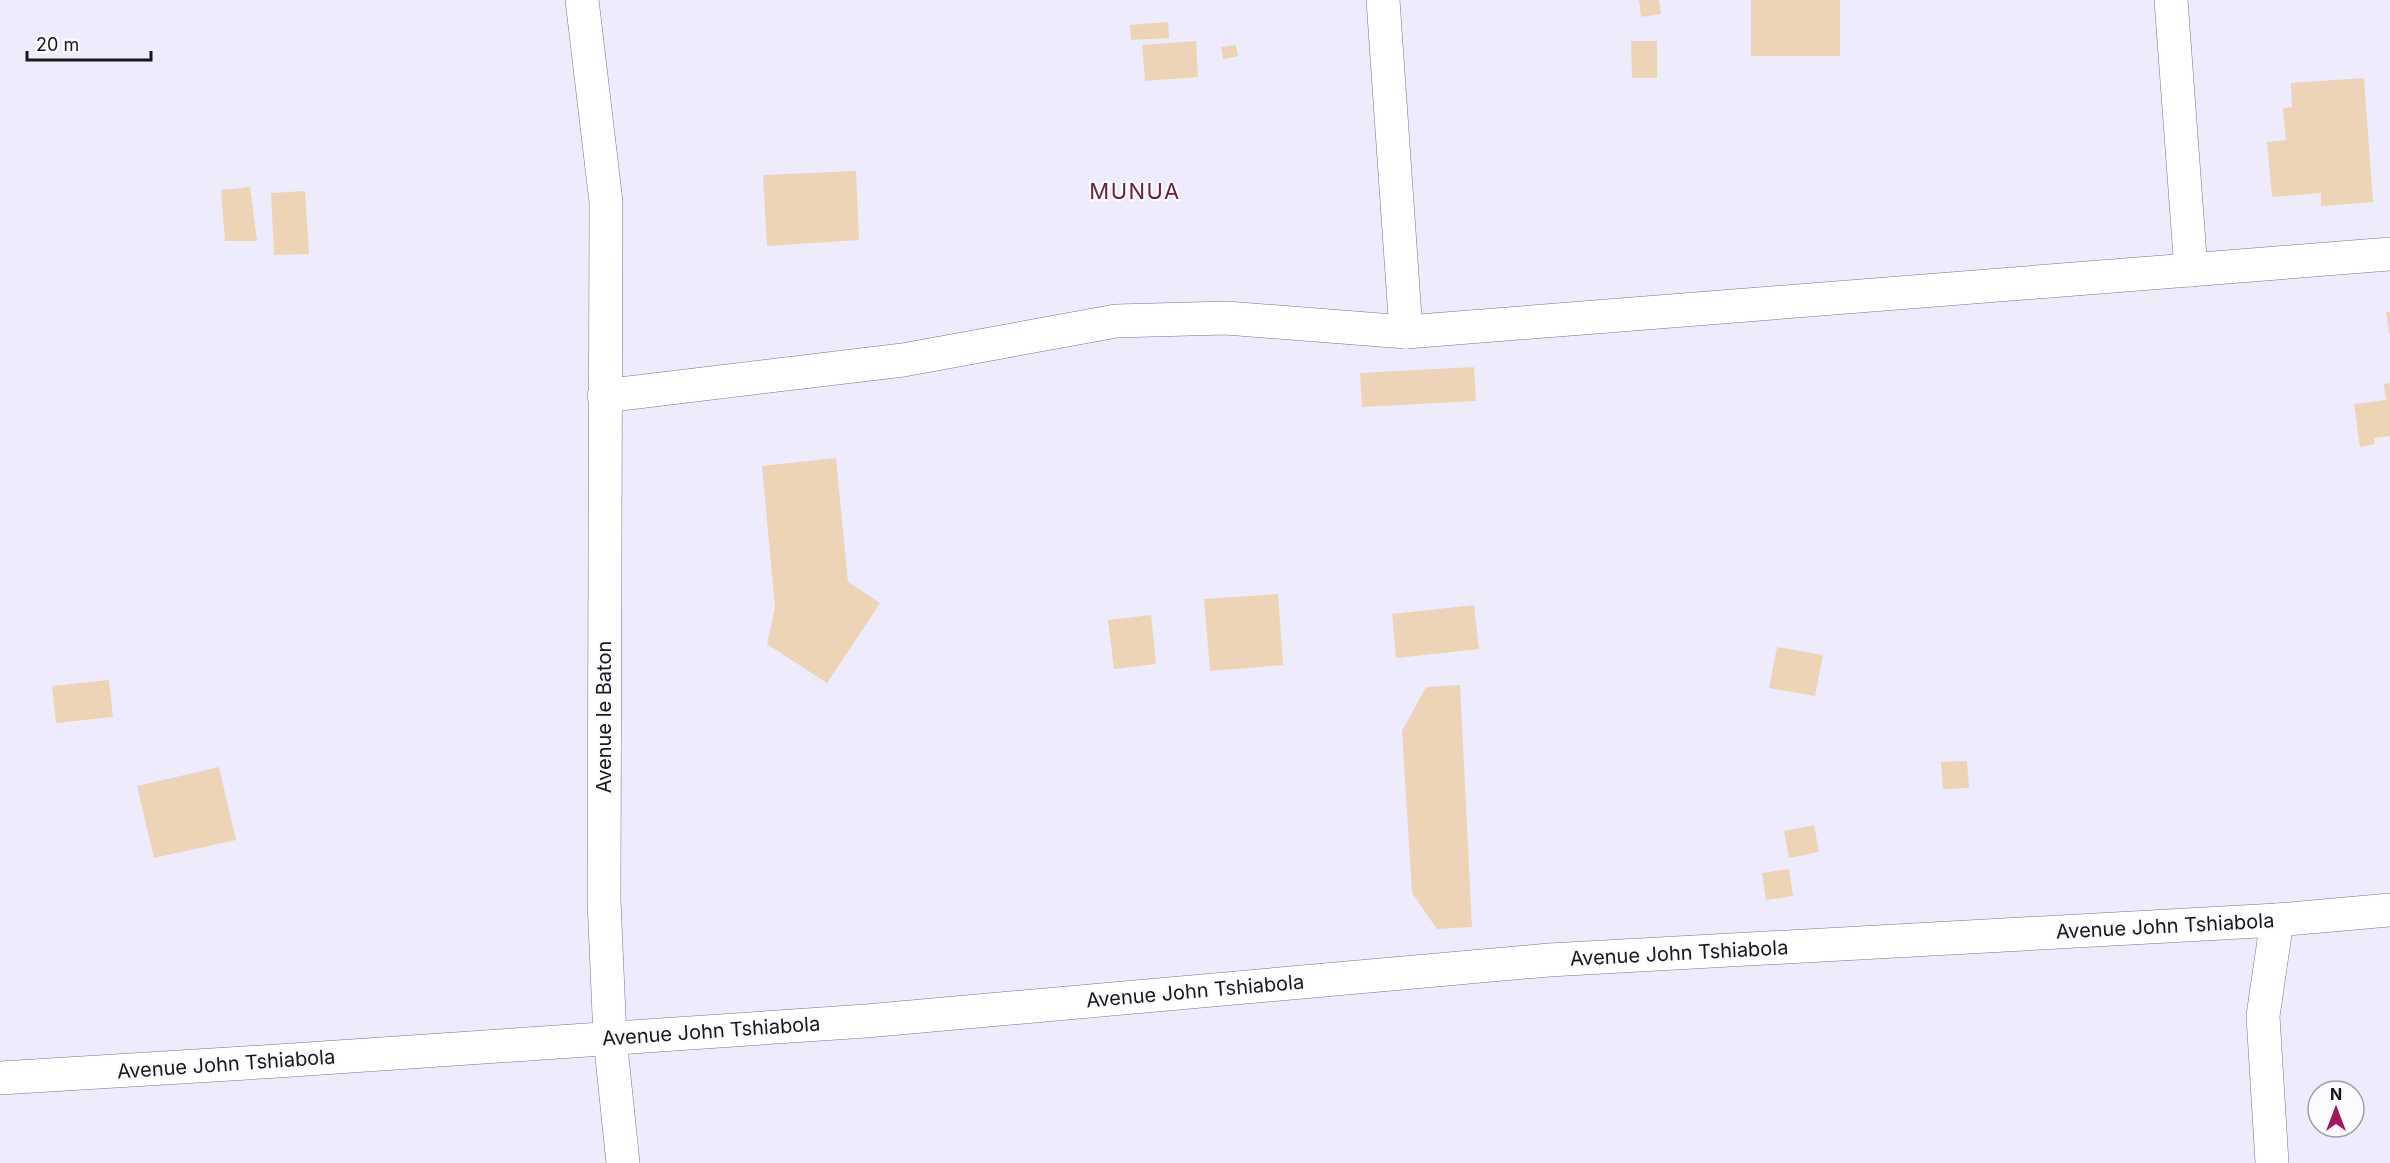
<svg xmlns="http://www.w3.org/2000/svg" width="2390" height="1163" viewBox="0 0 2390 1163" font-family="Inter,sans-serif">
<style>
.building{fill:#edd4b6}
.lines{fill:none;stroke-linecap:round;stroke-linejoin:round}
.street-casing{stroke:#777583;stroke-width:34}
.street{stroke:#fff;stroke-width:33}
.labels{text-anchor:middle;stroke-width:4.5;stroke-linejoin:round;paint-order:stroke}
.street-label{font-size:20px;fill:#18171d;stroke:#fbfbfe}
.quarter-label{font-size:22px;letter-spacing:1.5px;fill:#67253f;stroke:#fbfbfe}
</style>
<rect width="100%" height="100%" fill="#eeecfc"/>
<g class="building">
<path d="M1639,0H1659L1661,14L1641,17Z"/>
<rect x="1751" y="0" width="89" height="56"/>
<path d="M1168,22L1169,38L1131,40L1130,25Z"/>
<path d="M1196,41L1198,77L1145,81L1142,45Z"/>
<path d="M1631,41H1657V78H1632Z"/>
<path d="M1236,45L1238,56L1223,59L1221,47Z"/>
<path d="M2364,78L2373,202L2321,206V193L2272,197L2267,142L2286,140L2283,108L2292,107L2291,83Z"/>
<path d="M856,171L859,240L767,246L763,175Z"/>
<path d="M250,187L257,241H225L221,190Z"/>
<path d="M305,191L309,254L274,255L271,193Z"/>
<path d="M2386,312H2390V333H2389Z"/>
<path d="M1474,367L1476,401L1362,407L1360,373Z"/>
<path d="M2390,383V436L2374,438L2375,444L2360,447L2354,404L2386,400L2384,384Z"/>
<path d="M836,458L848,582L880,603L827,683L767,644L775,607L762,466Z"/>
<path d="M1278,594L1283,665L1210,671L1204,599Z"/>
<path d="M1474,605L1479,649L1396,658L1392,614Z"/>
<path d="M1151,615L1156,664L1114,669L1108,620Z"/>
<path d="M1777,647L1823,655L1815,696L1769,688Z"/>
<path d="M109,680L113,717L56,723L52,686Z"/>
<path d="M1460,685L1472,927L1437,929L1412,893L1402,731L1426,687Z"/>
<path d="M1967,761L1969,788L1943,789L1941,762Z"/>
<path d="M219,767L236,840L154,858L137,786Z"/>
<path d="M1814,825L1819,852L1789,858L1784,831Z"/>
<path d="M1789,869L1793,896L1766,900L1762,873Z"/>
</g>
<g class="lines">
<g class="street-casing">
<g id="street">
<path d="M582,0L606,202L604,900L610,1038L623,1163"/>
<path d="M1383,0L1406,332"/>
<path d="M2171,0L2191,270"/>
<path d="M604,396L903,360L1116,321L1226,318L1406,332L2390,254"/>
<path d="M0,1078L278,1061L866,1021L1549,960L2277,920L2390,910"/>
<path d="M2272,1163L2263,1016L2277,920"/>
</g>
</g>
<use href="#street" class="street"/>
</g>
<g class="labels">
<g class="street-label">
<text transform="translate(604 717) rotate(-90)" y="7">Avenue le Baton</text>
<text transform="translate(2165 926) rotate(-3)" y="7">Avenue John Tshiabola</text>
<text transform="translate(1679 953) rotate(-3)" y="7">Avenue John Tshiabola</text>
<text transform="translate(1195 991) rotate(-5)" y="7">Avenue John Tshiabola</text>
<text transform="translate(711 1031) rotate(-4)" y="7">Avenue John Tshiabola</text>
<text transform="translate(226 1064) rotate(-4)" y="7">Avenue John Tshiabola</text>
</g>
<g class="quarter-label">
<text x="1135" y="199">MUNUA</text>
</g>
</g>
<g transform="translate(2336 1109)"><circle r="28" fill="#fbfbfe" stroke="#a0a0a4" stroke-width="1.5"/>
<path d="M0-4.5L10 22L0 15L-10 22Z" fill="#a3165b"/>
<text y="-9" font-size="16" font-weight="bold" text-anchor="middle" fill="#18171d">N</text>
</g>
<path d="M27 51v9h124v-9" fill="none" stroke="#18171d" stroke-width="3"/>
<text x="36" y="51" font-size="18" fill="#18171d" stroke="#fbfbfe" stroke-width="4.5" paint-order="stroke">20 m</text>
</svg>
